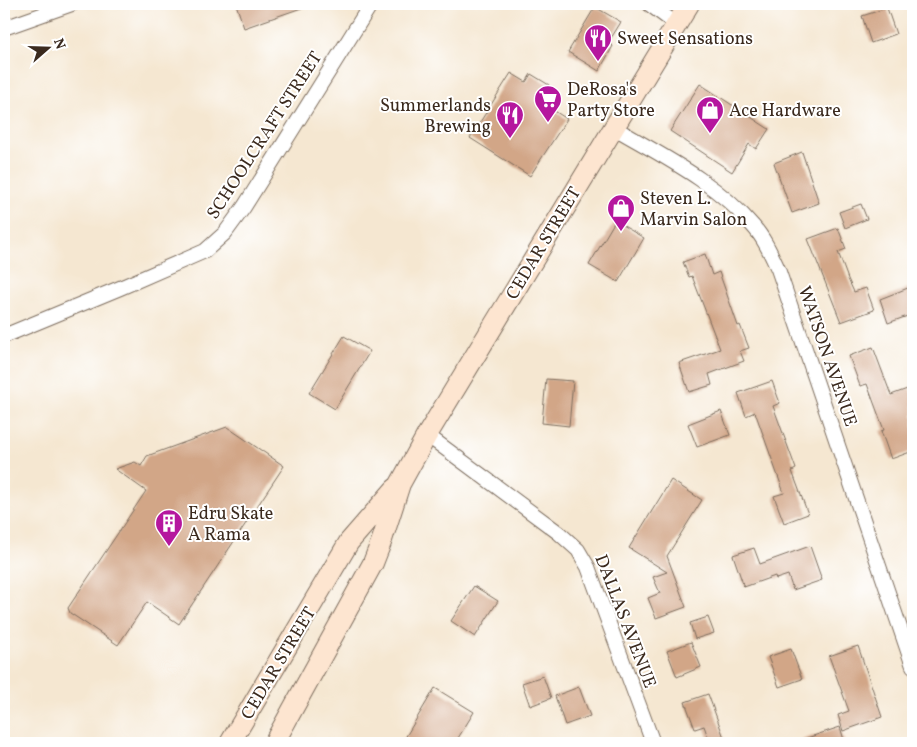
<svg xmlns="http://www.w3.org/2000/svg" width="917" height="747" viewBox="0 0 917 747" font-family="Vollkorn,serif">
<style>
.building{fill:#d2a687}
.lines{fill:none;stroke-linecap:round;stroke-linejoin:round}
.minor-casing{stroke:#7c6c5d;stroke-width:16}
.secondary-casing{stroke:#7c6c5d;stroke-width:22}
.minor{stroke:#fff;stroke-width:14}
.secondary{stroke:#fde5d0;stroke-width:20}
.labels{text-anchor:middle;stroke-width:4;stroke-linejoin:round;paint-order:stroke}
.poi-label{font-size:18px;fill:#3b2a1e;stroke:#fff;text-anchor:start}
.street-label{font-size:18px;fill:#3b2a1e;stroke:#fff}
</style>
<rect width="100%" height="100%" fill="#fff"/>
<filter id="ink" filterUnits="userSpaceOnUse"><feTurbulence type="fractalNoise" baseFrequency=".02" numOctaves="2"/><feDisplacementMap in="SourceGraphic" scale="10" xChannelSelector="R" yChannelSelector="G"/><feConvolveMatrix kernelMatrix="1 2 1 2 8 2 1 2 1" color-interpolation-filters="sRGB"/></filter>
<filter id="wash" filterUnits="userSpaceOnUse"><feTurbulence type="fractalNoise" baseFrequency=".0096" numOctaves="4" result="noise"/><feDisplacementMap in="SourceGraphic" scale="20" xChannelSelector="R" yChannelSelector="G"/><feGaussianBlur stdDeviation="1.12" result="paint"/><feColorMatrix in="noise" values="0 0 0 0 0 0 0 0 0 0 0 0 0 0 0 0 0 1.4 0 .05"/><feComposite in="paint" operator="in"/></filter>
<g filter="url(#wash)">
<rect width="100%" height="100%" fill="#f5e7d1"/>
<g id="blocks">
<g class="building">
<path d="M236,4H307V6L244,28Z"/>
<path d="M595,7L621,22L608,43L613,46L599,71L568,52Z"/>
<path d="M887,8L896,34L871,43L862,16Z"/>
<path d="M511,73L526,82L531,74L549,85L539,101L567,119L530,176L470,138Z"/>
<path d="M700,84L769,129L756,149L749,144L732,172L670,131Z"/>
<path d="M802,152L819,203L792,213L774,163Z"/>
<path d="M861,204L867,219L845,228L839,212Z"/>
<path d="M615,221L644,238L618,282L589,265Z"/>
<path d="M838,228L846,249L838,252L848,279L854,292L866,288L874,310L841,322L808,239Z"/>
<path d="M705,254L712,275L719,272L738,326L740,325L749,348L740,351L744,361L709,374L712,385L689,392L679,363L720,349L692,276L689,277L683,262Z"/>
<path d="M913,286V314L888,323L880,299Z"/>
<path d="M344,336L370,351L335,409L309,393Z"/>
<path d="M873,347L891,395L910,388L913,398V451L891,459L881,431L884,430L867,384L860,386L849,356Z"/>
<path d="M546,379L573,381L569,426L542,423Z"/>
<path d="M772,381L780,403L773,406L796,469L792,471L808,514L784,523L774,496L784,493L755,412L746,416L738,393Z"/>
<path d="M721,411L730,435L697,447L688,424Z"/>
<path d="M227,427L284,466L179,624L147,602L118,645L70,613L68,608L146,491L115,469L135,462L141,466L147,456Z"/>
<path d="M671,480L702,500L667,556L686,607L656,618L648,598L660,593L653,577L667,572L629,548Z"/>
<path d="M810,546L822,580L793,590L788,575L776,579L775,576L744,587L733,555L754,548L760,564Z"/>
<path d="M474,586L498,601L475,637L451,621Z"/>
<path d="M708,617L714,633L695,639L690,623Z"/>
<path d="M691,642L701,667L677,677L667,651Z"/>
<path d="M858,646L882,717L843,731L838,715L849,711L829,656Z"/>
<path d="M791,649L802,679L779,687L768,657Z"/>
<path d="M543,676L551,698L530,706L522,683Z"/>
<path d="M579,687L590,716L565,725L555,696Z"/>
<path d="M435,688L474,712L455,743H402Z"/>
<path d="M708,694L726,743H710L704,726L695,729L685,702Z"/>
<path d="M840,727L845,743H798V741Z"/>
</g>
</g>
</g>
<g filter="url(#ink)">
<use href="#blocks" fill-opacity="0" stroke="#7c6c5d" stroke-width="1"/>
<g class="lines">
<g class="minor-casing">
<g id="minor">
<path d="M649,4L676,24"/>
<path d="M4,28L72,4"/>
<path d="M613,127C662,156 716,182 753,226C764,238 771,254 778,269L913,666"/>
<path d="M4,336L120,288L205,251L225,233L244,207L371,4"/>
<path d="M427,435L559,533L578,550L588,567L653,743"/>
</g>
</g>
<g class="secondary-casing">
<g id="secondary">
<path d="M230,743L349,542L395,489"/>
<path d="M274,743L373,563L382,540L400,484L427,435L689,4"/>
</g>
</g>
<use href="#minor" class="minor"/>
<use href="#secondary" class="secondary"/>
</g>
</g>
<defs>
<g id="restaurant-pin" transform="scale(1.4375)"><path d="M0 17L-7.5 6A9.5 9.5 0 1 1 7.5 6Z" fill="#b5179e" stroke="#fff"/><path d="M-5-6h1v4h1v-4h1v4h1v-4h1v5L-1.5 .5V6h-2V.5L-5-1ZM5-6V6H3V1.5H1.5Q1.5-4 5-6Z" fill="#fff"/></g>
<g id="supermarket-pin" transform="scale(1.4375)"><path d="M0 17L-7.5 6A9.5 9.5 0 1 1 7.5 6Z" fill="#b5179e" stroke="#fff"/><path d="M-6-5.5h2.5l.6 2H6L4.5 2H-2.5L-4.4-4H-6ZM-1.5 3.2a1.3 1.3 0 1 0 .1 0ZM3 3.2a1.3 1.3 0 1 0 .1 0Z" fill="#fff"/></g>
<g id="shop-pin" transform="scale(1.4375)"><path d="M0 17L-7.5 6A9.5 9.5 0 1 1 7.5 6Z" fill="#b5179e" stroke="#fff"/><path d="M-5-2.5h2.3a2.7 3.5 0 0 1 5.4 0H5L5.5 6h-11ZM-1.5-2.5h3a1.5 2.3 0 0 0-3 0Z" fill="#fff"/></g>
<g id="building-pin" transform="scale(1.4375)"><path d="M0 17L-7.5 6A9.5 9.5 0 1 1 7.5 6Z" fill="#b5179e" stroke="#fff"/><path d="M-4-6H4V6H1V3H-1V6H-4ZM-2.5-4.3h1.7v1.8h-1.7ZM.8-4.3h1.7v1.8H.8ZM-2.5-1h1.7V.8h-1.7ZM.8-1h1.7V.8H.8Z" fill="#fff"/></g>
</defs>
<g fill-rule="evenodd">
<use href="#restaurant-pin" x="598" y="38"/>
<use href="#supermarket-pin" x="548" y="99"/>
<use href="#shop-pin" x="710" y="110"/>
<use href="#restaurant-pin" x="510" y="115"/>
<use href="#shop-pin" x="621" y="208"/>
<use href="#building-pin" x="169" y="523"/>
</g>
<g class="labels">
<g class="poi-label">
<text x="617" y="44">Sweet Sensations</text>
<text x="567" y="95">DeRosa's<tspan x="567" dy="21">Party Store</tspan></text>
<text x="491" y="111" text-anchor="end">Summerlands<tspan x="491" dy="21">Brewing</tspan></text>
<text x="729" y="116">Ace Hardware</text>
<text x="640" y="204">Steven L.<tspan x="640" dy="21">Marvin Salon</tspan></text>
<text x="188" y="519">Edru Skate<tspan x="188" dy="21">A Rama</tspan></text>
</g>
<g class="street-label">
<text transform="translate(264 135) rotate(-57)" y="6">SCHOOLCRAFT STREET</text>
<text transform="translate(543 243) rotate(-59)" y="6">CEDAR STREET</text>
<text transform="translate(828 356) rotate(71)" y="6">WATSON AVENUE</text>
<text transform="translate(626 621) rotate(69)" y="6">DALLAS AVENUE</text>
<text transform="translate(278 663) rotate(-59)" y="6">CEDAR STREET</text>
</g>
</g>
<rect width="917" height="747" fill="none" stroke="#fff" stroke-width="20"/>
<g transform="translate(48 48) rotate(70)" stroke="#ffffff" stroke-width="4" paint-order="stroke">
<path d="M0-4L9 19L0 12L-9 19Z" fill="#3b2a1e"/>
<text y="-8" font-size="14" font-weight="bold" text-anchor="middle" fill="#3b2a1e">N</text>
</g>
</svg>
